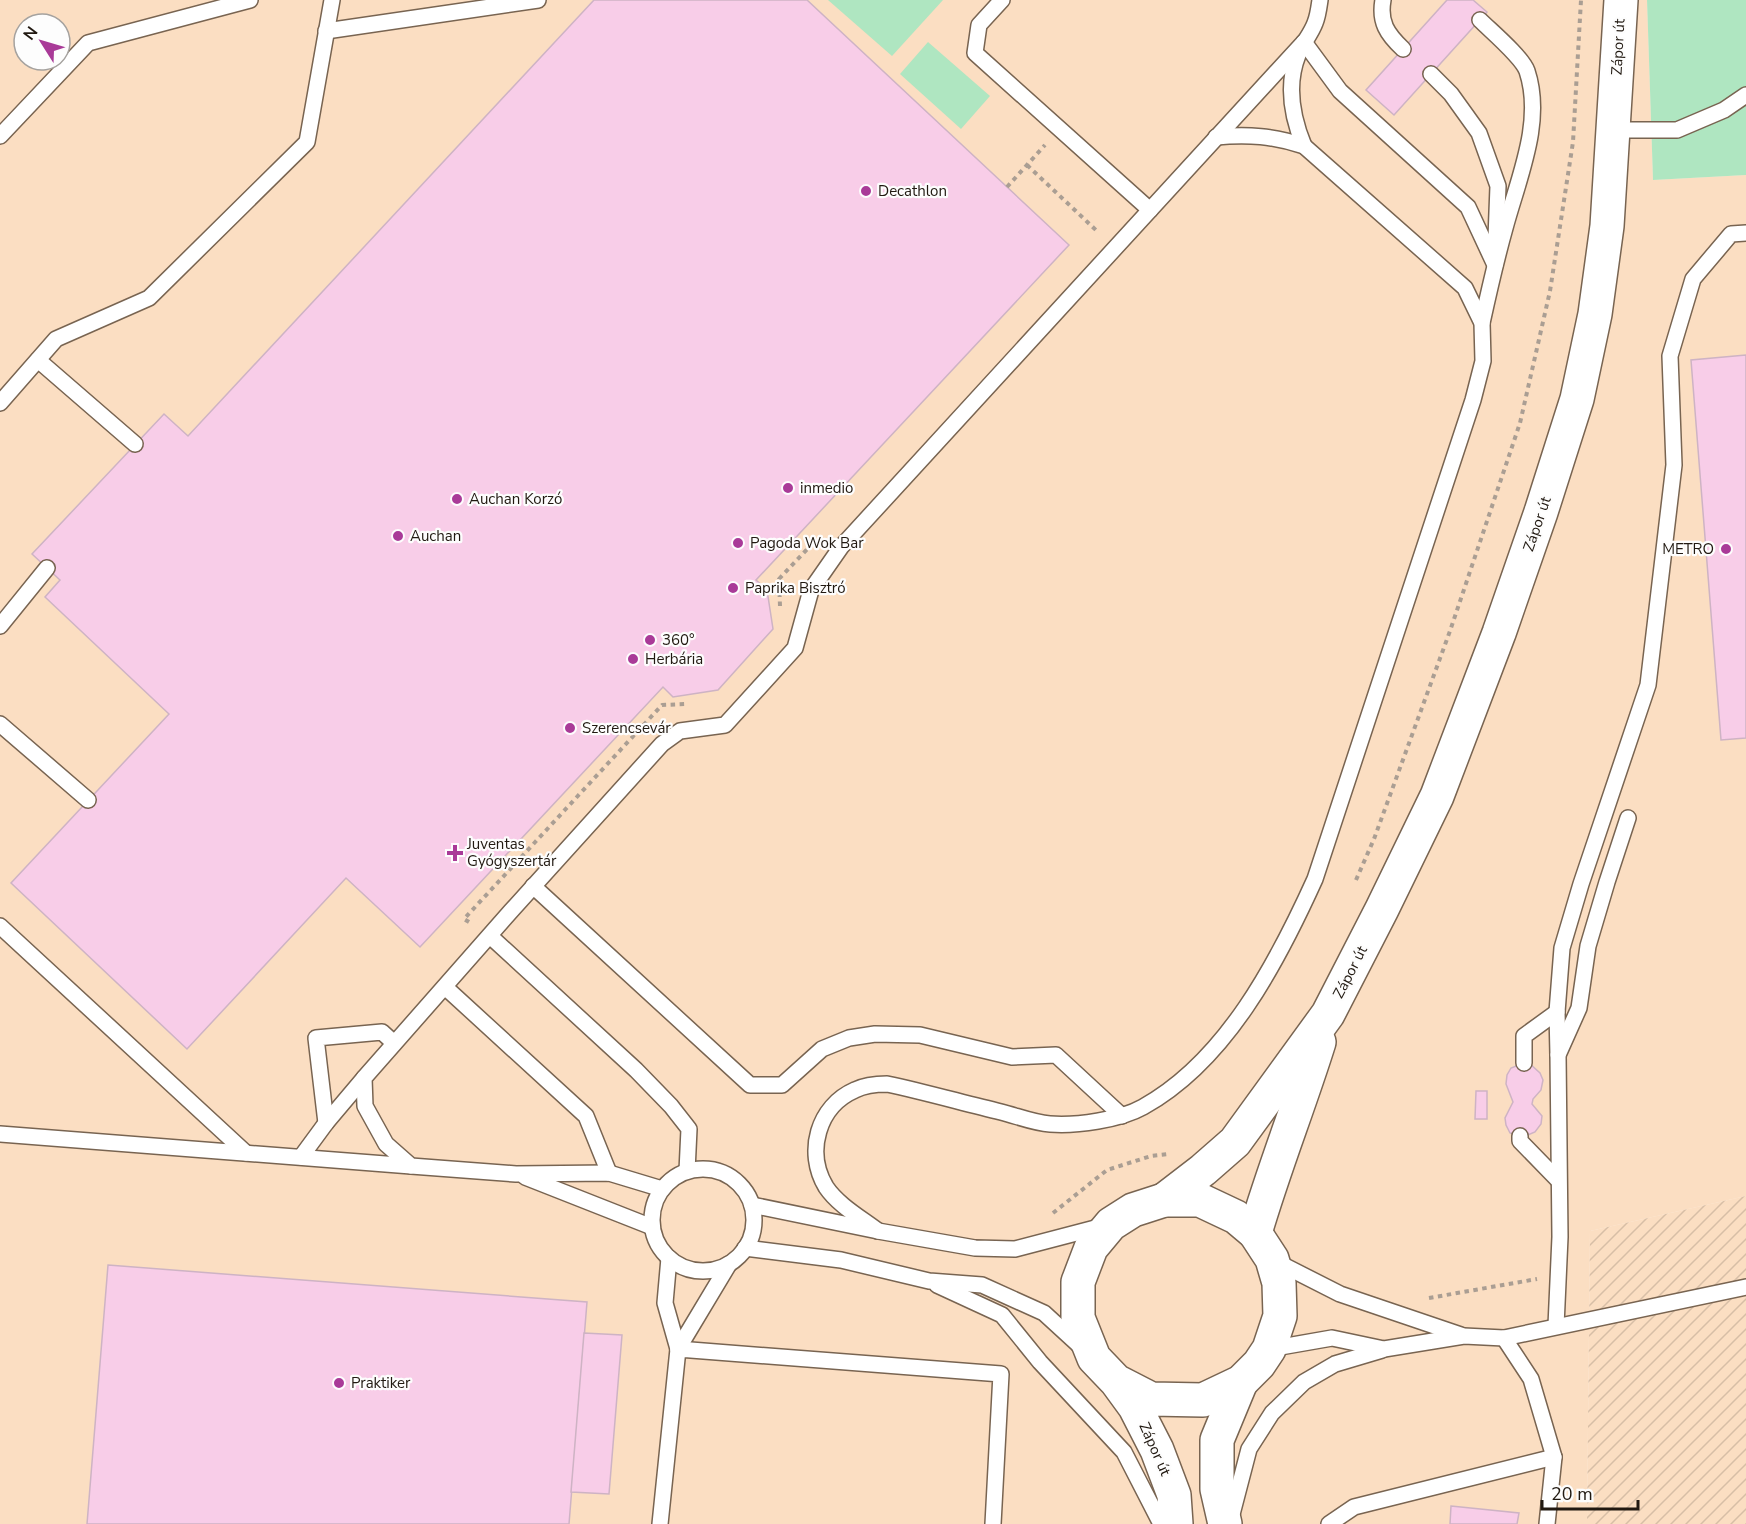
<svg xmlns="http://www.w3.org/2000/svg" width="1746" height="1524" viewBox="0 0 1746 1524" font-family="'Nunito Sans',sans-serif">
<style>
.built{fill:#fbdec2;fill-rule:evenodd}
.industrial{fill:url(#industrial-furrows)}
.green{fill:#afe6c1}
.building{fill:#f8cde8;stroke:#ceb3c4;stroke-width:1.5}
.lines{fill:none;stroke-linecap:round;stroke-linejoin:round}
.service-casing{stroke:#786451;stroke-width:18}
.tertiary-casing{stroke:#786451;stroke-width:36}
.path{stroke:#aa9e93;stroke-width:4;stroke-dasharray:4.5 4.5;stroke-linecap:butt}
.service{stroke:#fff;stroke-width:15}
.tertiary{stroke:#fff;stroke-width:33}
.poi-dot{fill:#a93a98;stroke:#fdfdfd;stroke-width:2}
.labels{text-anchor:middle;stroke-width:4.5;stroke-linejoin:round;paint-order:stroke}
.street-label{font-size:15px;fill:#211911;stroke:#fdfdfd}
.poi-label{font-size:15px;fill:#211911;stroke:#fdfdfd;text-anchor:start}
</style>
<defs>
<pattern id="industrial-furrows" width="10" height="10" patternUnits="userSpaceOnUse" patternTransform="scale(1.5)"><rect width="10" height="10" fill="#fbdec2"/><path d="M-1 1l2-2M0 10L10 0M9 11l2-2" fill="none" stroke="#d7bea6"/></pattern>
</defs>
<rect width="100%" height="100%" fill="#fbede0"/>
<path class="built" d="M0,0H1647L1653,180L1746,175V1196L1590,1231L1587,1524H0ZM24,24H60V60H24Z"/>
<path class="industrial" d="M1746,1196V1524H1587L1590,1231Z"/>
<g class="green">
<path d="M828,0H943L892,56Z"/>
<path d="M1647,0H1746V175L1653,180Z"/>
<path d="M928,42L990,96L961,129L900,74Z"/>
</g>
<g class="building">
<path d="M594,0H807L1069,245L756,580L767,590L773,629L718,690L673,697L663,687L420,947L346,878L187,1049L11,883L169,714L45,597L60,580L32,554L164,414L188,436Z"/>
<path d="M1447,0H1473L1487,12L1394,115L1366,90Z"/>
<path d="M1746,355V738L1721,740L1691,360Z"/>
<path d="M1524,1063L1530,1064L1540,1073L1543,1080L1541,1090L1533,1099L1532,1104L1542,1116L1541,1124L1535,1132L1523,1137L1510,1133L1506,1125L1505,1118L1513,1102L1506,1084L1507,1075L1511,1068Z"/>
<path d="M1476,1091H1487V1119H1475Z"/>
<path d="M108,1265L587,1302L569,1524H87Z"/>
<path d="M584,1333L622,1335L609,1494L571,1492Z"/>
<path d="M1451,1506L1519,1513L1517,1524H1450Z"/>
</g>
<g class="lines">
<g class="service-casing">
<g id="service">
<path d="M1002,0L979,25L975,53L1150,210"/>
<path d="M1383,0C1379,22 1387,34 1403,49"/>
<path d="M1480,20C1491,31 1522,57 1527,71C1544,122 1518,179 1505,228C1496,260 1489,291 1482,323"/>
<path d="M326,31L538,0"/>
<path d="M1304,42L1340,91L1468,207L1495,265"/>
<path d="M1431,74L1451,94L1479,133L1498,186L1496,238"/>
<path d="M1613,130H1677L1724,110L1746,95"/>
<path d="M0,136L88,43L250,0"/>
<path d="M1304,146C1292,117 1286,85 1298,55C1302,44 1311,34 1315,23C1318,16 1319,7 1320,0"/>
<path d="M38,360L135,444"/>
<path d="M0,403L56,339L149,298L307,142L332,0"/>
<path d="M0,626L47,568"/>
<path d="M0,724L88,800"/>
<path d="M533,886L750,1085H782L822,1049L849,1038L875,1034L920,1035L1012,1057L1056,1055L1122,1116"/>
<path d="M0,926L246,1153"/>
<path d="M490,936L636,1070L671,1106L689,1129L687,1171"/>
<path d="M445,987L586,1116L609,1173"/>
<path d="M1558,1055L1557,1012L1562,948L1581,884L1648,685L1674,465L1670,356L1693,279L1731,234L1746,233"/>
<path d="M1524,1063V1036L1557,1012"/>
<path d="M326,1123L316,1038L382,1032L394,1043"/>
<path d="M0,1134L411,1166"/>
<path d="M1520,1136V1141L1558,1180"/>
<path d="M301,1157L326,1123L364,1078"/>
<circle cx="703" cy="1220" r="51"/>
<path d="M525,1177L652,1227"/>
<path d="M662,1189L609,1173L516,1174L411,1166L386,1144L365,1106L364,1078L511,911L662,744L680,731L725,725L795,648L811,590L841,547L1304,42"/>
<path d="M752,1205L878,1231L975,1248L1015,1249L1103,1226"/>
<path d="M878,1231C861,1218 838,1205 826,1187C805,1152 818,1106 855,1090C865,1085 876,1084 887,1084C925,1092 963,1103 1001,1112C1017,1116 1034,1123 1050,1124C1076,1126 1120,1120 1143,1107C1226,1061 1277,963 1315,879L1473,400L1483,361L1482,323L1465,288L1304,146C1274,136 1248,134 1216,137"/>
<path d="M745,1248L841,1260L929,1281L982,1285L1044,1313L1080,1346"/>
<path d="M669,1258L665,1303L678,1349"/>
<path d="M1275,1261L1340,1294L1461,1335"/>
<path d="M937,1285L1002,1315L1040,1362L1124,1452L1161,1524"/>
<path d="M1556,1326L1560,1237L1558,1055L1579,1008L1588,946L1607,882L1628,818"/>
<path d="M1504,1338L1531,1379L1554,1457L1547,1524"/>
<path d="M678,1349L729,1264"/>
<path d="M1269,1349L1332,1338L1384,1349L1464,1336L1504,1338L1746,1287"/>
<path d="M1231,1518L1249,1449L1272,1413L1304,1382L1335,1364L1382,1350"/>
<path d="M660,1524L678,1349L1001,1374L993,1524"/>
<path d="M1329,1524L1354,1507L1554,1457"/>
</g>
</g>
<g class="tertiary-casing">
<g id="tertiary">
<path d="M1164,1200L1203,1170L1235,1142L1328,1014L1382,909L1437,796L1499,633L1541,512L1577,399L1595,314L1607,226L1621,0"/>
<path d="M1255,1233C1274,1168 1299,1106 1319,1042"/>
<path d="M1116,1381L1151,1399L1203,1400L1241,1382L1259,1364L1269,1349L1280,1316L1279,1283L1272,1259L1255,1233L1236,1217L1200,1200H1164L1133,1210L1111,1224L1091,1248L1078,1282V1318L1094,1358L1116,1381L1135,1407L1157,1450L1174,1495L1176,1524"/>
<path d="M1225,1524L1217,1489V1440L1241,1382"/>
</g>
</g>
<g class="path">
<path d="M1027,165L1098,232"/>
<path d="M1007,187L1045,145"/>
<path d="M780,606L779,579L811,545"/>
<path d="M1356,880L1374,839L1450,631L1520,423L1550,291L1573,142L1581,0"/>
<path d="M469,922L464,919L662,705L687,704"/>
<path d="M1053,1213L1107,1170L1151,1156L1169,1154"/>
<path d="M1429,1298L1537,1279"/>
</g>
<use href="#service" class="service"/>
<use href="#tertiary" class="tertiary"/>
</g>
<g class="poi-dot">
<circle cx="866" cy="191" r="6"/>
<circle cx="788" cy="488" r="6"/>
<circle cx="457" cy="499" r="6"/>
<circle cx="398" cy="536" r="6"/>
<circle cx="738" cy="543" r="6"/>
<circle cx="1726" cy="549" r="6"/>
<circle cx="733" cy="588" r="6"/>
<circle cx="650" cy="640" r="6"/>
<circle cx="633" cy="659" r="6"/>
<circle cx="570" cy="728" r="6"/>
<path d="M452 844h6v6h6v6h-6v6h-6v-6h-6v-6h6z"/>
<circle cx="339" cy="1383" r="6"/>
</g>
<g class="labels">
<g class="street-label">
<text transform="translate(1618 47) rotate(-87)" y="5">Zápor út</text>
<text transform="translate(1537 524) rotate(-71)" y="5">Zápor út</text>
<text transform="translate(1350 972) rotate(-63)" y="5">Zápor út</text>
<text transform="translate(1155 1449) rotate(66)" y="5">Zápor út</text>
</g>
<g class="poi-label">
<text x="878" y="196">Decathlon</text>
<text x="800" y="493">inmedio</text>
<text x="469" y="504">Auchan Korzó</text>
<text x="410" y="541">Auchan</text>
<text x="750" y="548">Pagoda Wok Bar</text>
<text x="1714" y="554" text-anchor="end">METRO</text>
<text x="745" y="593">Paprika Bisztró</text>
<text x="662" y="645">360°</text>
<text x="645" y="664">Herbária</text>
<text x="582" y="733">Szerencsevár</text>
<text x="467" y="849">Juventas<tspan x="467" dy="17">Gyógyszertár</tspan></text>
<text x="351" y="1388">Praktiker</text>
</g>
</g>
<g transform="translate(42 42) rotate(307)"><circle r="28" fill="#fdfdfd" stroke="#a5a29f" stroke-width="1.5"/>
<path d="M0-4.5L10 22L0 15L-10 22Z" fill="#a93a98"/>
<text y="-9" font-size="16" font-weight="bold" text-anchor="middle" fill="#211911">N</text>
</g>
<path d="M1542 1500v9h96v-9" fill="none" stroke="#211911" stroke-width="3"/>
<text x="1551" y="1500" font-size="18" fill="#211911" stroke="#fdfdfd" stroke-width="4.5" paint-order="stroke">20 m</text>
</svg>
